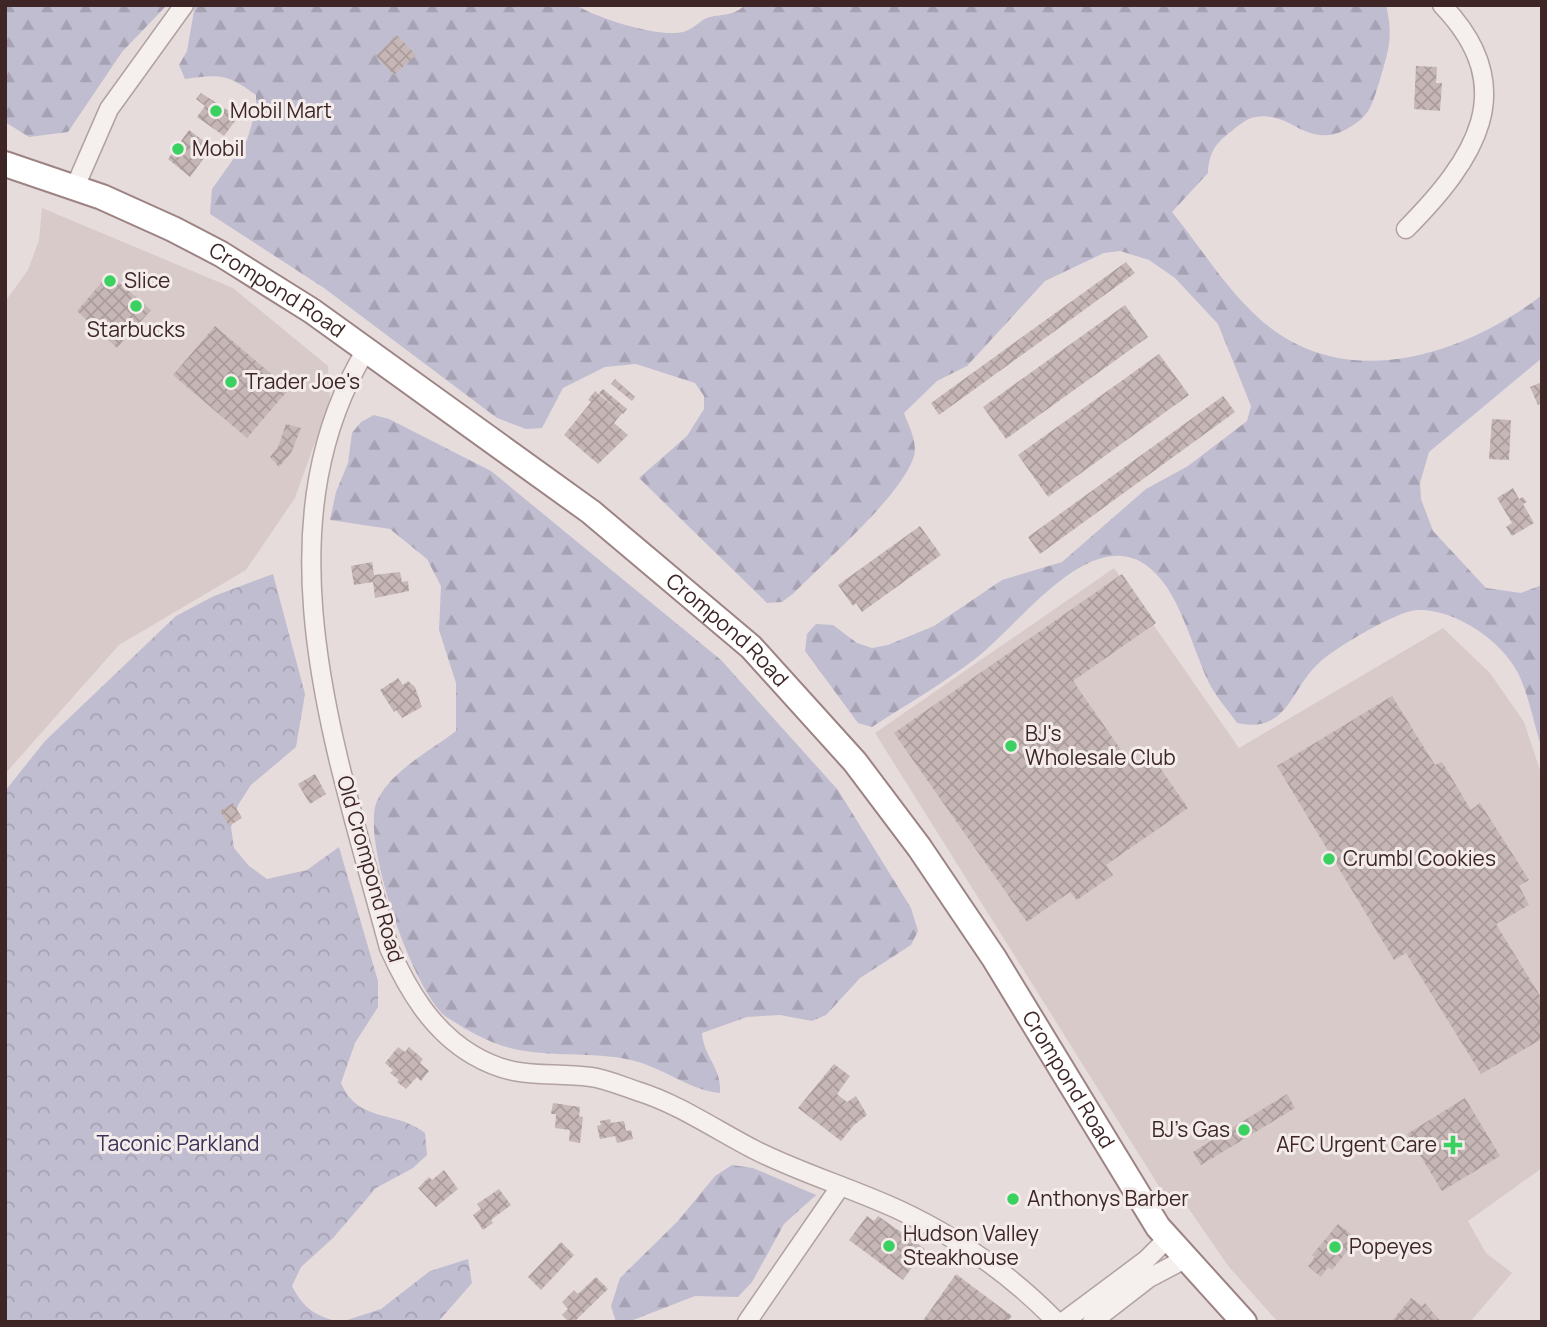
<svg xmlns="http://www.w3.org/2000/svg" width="1547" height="1327" viewBox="0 0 1547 1327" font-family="Manrope,sans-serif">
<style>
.built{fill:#d9caca}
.forest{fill:url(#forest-firs)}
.park{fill:url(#park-crowns)}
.building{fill:url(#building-cross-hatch)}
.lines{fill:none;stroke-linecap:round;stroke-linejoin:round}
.minor-casing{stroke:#b1a2a1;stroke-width:21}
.highway-casing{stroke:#9d8383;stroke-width:28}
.minor{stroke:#f5efee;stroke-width:18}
.highway{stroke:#fff;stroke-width:24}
.poi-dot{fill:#3bd161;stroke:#f4ebeb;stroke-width:2.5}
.labels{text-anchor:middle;stroke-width:6;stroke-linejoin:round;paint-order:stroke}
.poi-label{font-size:21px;fill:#3d2625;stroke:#f4ebeb;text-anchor:start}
.street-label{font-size:21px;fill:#3d2625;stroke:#f4ebeb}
.park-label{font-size:21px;fill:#3a3259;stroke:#f4ebeb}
</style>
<defs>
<pattern id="forest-firs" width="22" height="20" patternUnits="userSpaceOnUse" patternTransform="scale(1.75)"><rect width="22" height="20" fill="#c0bdd1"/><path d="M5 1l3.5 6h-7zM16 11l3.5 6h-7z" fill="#a6a2b3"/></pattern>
<pattern id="park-crowns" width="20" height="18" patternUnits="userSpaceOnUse" patternTransform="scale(1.75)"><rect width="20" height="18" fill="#c0bdd1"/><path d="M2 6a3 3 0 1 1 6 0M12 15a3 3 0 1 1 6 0" fill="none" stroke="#a6a2b3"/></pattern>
<pattern id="building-cross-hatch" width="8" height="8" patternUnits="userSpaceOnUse" patternTransform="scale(1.75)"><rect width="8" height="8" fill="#c6b6b6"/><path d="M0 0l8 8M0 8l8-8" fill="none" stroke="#ab9c9c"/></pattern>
</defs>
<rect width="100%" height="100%" fill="#e7dcdc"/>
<g class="built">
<path d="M42,208L233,288L328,366L330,400L295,498L246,570L119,645L5,774V302L28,270L39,240Z"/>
<path d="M1114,568L1239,748L1443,628L1490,673L1524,722L1542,776V1168L1468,1221L1486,1253L1512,1273L1470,1322L1277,1321L1229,1267L1186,1205L1170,1204L875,733Z"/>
</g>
<g class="forest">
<path d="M5,5H167L122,52L68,132L29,137L5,122Z"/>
<path d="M195,5H576C596,18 664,40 686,31C695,28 701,19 710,17C723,14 734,16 745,5H1386C1394,38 1388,52 1379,83C1371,107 1370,116 1347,129C1306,150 1292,111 1256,117C1246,118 1237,127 1229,133C1214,145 1209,154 1208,173L1172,212C1206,254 1240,312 1287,339C1368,387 1474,348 1542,295V358L1429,452L1420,483L1421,499L1433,531L1486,588L1521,593L1542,585V749C1534,725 1529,695 1518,673C1501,640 1455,609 1418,610C1398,610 1335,648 1320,662C1290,688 1289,734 1237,723C1228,710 1216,697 1209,683C1195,653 1184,612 1166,586C1106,499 1023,623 975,659C942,684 906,705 872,727L858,723L805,651L807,634L816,624L833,625L857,643L872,648L888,645L934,626L1002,580L1062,562L1146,489L1188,466L1247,421L1251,406L1218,324L1175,278L1149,260L1120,251L1104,253L1045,281L967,366L937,381L904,413C909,427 919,444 913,459C898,499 825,561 794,593L782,602L767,603L639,478L687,436L704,409V396L695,383L636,364L605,367L563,388L542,428L526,429L497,418L324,288L210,214L212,189L247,140L256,110V95C227,74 221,74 185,79L179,65L187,51Z"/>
<path d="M374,415L389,419L491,471L721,660L838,790L911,908L918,931L911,945L860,978L826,1015L812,1021L780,1015L747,1017L702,1033C704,1058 722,1068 720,1093C688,1090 663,1067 631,1060C592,1051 549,1058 510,1048C487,1042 467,1030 448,1018C414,996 360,838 377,801C391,771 430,751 456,731V683L439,630L441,586L427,559L390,529L330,520L336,492L348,463L352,433L361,422Z"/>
<path d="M732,1165L753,1168L816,1195L784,1224L752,1282L738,1297L695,1296L628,1322H616L611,1306L620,1278L678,1221L715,1176Z"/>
</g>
<g class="park">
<path d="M273,574L305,694L296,747L251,785L238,805L231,827L234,848L249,866L267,879L307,870L339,847L378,981V1007L355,1043L341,1083C359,1124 394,1109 425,1133L427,1155L413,1168L376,1188L333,1238L301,1267L292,1286C304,1309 315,1316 340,1322H5V791L45,741L176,616L214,596Z"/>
<path d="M468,1259L472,1283L438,1322H341L381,1309L430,1271Z"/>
</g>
<g class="building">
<path d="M397,35L416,55L394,75L376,56Z"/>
<path d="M1416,66L1437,67L1436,83H1442L1440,111L1414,109Z"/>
<path d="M201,93L238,117L224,136L197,117L205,106L196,99Z"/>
<path d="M189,130L212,147L190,177L168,159Z"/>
<path d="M1126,262L1135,273L939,415L931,403Z"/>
<path d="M109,274L151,310L117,348L77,311Z"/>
<path d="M1125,305L1148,337L1006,439L983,407Z"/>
<path d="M215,326L289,389L247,438L173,375Z"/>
<path d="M1159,354L1189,395L1048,497L1018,455Z"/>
<path d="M615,379L635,397L632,401L611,384Z"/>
<path d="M1542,382V403L1538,405L1530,387Z"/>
<path d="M603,389L627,409L623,414L599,393Z"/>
<path d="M595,391L622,413L614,423L628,435L598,464L564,435L591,402L588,400Z"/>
<path d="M1223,396L1235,412L1040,554L1028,537Z"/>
<path d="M1492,419L1511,420L1509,460L1489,459Z"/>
<path d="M286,424L301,428L291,453L279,467L270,457L278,447Z"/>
<path d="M1513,488L1519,499L1523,497L1527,502L1523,504L1534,523L1512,536L1506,527L1512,523L1497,498Z"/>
<path d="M920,526L941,555L862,612L856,603L853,606L838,585Z"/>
<path d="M372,562L374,575L400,572L402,582L408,581L409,591L375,598L373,582L354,585L351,566Z"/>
<path d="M1122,574L1156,623L1073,681L1135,770L1153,758L1188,808L1106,865L1113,875L1077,900L1070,892L1027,922L894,733Z"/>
<path d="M398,678L403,685L408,681L415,687L422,707L402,718L396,710L394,712L380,690Z"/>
<path d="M1392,696L1435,765L1442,762L1471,810L1480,803L1529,880L1519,886L1529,905L1496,924L1542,999V1039L1481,1074L1406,953L1394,960L1277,766Z"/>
<path d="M315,774L326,794L310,804L298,784Z"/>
<path d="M233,803L242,818L229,826L220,811Z"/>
<path d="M398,1047L405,1052L409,1047L423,1059L420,1063L429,1071L421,1081L417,1077L406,1089L397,1082L399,1080L390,1073L393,1070L385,1063Z"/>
<path d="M834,1064L850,1076L837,1094L847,1102L856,1096L867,1115L854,1125L841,1141L798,1108Z"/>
<path d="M1287,1094L1295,1108L1201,1165L1193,1152Z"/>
<path d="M1465,1098L1500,1156L1442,1191L1407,1134Z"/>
<path d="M553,1103L580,1107L579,1116L583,1117L580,1143L569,1141L570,1130L555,1128L556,1114H551Z"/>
<path d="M610,1119L611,1123L624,1121L626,1131L631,1130L633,1139L617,1143L615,1136L600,1139L597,1126L601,1125L600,1121Z"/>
<path d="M444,1170L458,1189L436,1207L418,1188L429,1177L432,1180Z"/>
<path d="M499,1189L511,1205L491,1220L493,1223L483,1230L473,1215L481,1209L477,1204Z"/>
<path d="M867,1216L874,1221L878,1216L925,1249L903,1280L849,1240Z"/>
<path d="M1338,1224L1357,1239L1332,1270L1328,1267L1321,1277L1308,1266L1315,1257L1312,1255Z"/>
<path d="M561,1242L574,1255L541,1290L528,1277Z"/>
<path d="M956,1274L1012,1316L1007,1322H922Z"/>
<path d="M596,1277L608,1289L574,1322H569L562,1315L568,1309L562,1302L574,1290L578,1294Z"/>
<path d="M1411,1298L1422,1306L1425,1303L1441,1322H1391Z"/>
</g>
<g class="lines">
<g class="minor-casing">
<g id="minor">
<path d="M75,187L109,109L184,5"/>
<path d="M1406,229C1474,160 1523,89 1442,5"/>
<path d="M366,350C255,534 339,758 389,948C408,990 432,1031 473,1055C517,1081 545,1071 591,1077C606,1079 622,1086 637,1091C679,1104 716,1130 755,1150C801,1173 851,1188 897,1209C958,1237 1010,1274 1057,1322"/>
<path d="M747,1322L840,1187"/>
<path d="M1063,1322L1146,1260L1168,1238"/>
<path d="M1092,1322L1149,1278L1185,1259"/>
</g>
</g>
<g class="highway-casing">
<g id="highway">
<path id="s1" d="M5,164L102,197L173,229L221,254L312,311L591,512L751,647L855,762L919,847L994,958L1158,1227L1244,1322"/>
</g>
</g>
<use href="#minor" class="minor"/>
<use href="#highway" class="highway"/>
</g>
<g class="poi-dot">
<circle cx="216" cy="111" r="7"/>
<circle cx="178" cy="149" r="7"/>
<circle cx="110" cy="281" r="7"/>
<circle cx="136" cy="306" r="7"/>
<circle cx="231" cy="382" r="7"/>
<circle cx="1011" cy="746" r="7"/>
<circle cx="1329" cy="859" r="7"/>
<circle cx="1244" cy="1130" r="7"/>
<path d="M1449.5 1134.5h7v7h7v7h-7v7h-7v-7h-7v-7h7z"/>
<circle cx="1013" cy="1199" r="7"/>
<circle cx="889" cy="1246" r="7"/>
<circle cx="1335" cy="1247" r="7"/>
</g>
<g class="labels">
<g class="poi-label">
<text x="230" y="118">Mobil Mart</text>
<text x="192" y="156">Mobil</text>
<text x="124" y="288">Slice</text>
<text x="136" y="337" text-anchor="middle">Starbucks</text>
<text x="245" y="389">Trader Joe's</text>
<text x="1025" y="741">BJ's<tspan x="1025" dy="24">Wholesale Club</tspan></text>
<text x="1343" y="866">Crumbl Cookies</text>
<text x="1230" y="1137" text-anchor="end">BJ's Gas</text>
<text x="1437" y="1152" text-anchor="end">AFC Urgent Care</text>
<text x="1027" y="1206">Anthonys Barber</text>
<text x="903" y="1241">Hudson Valley<tspan x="903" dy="24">Steakhouse</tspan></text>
<text x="1349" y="1254">Popeyes</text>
</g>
<g class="street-label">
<text dy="7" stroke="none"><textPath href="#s1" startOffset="301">Crompond Road</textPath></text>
<text dy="7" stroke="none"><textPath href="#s1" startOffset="866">Crompond Road</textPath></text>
<text transform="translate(370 869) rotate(74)" y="7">Old Crompond Road</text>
<text dy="7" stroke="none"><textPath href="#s1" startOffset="1433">Crompond Road</textPath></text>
</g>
<g class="park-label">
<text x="178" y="1151">Taconic Parkland</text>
</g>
</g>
<rect width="1547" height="1327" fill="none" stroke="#3d2625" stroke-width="14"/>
</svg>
